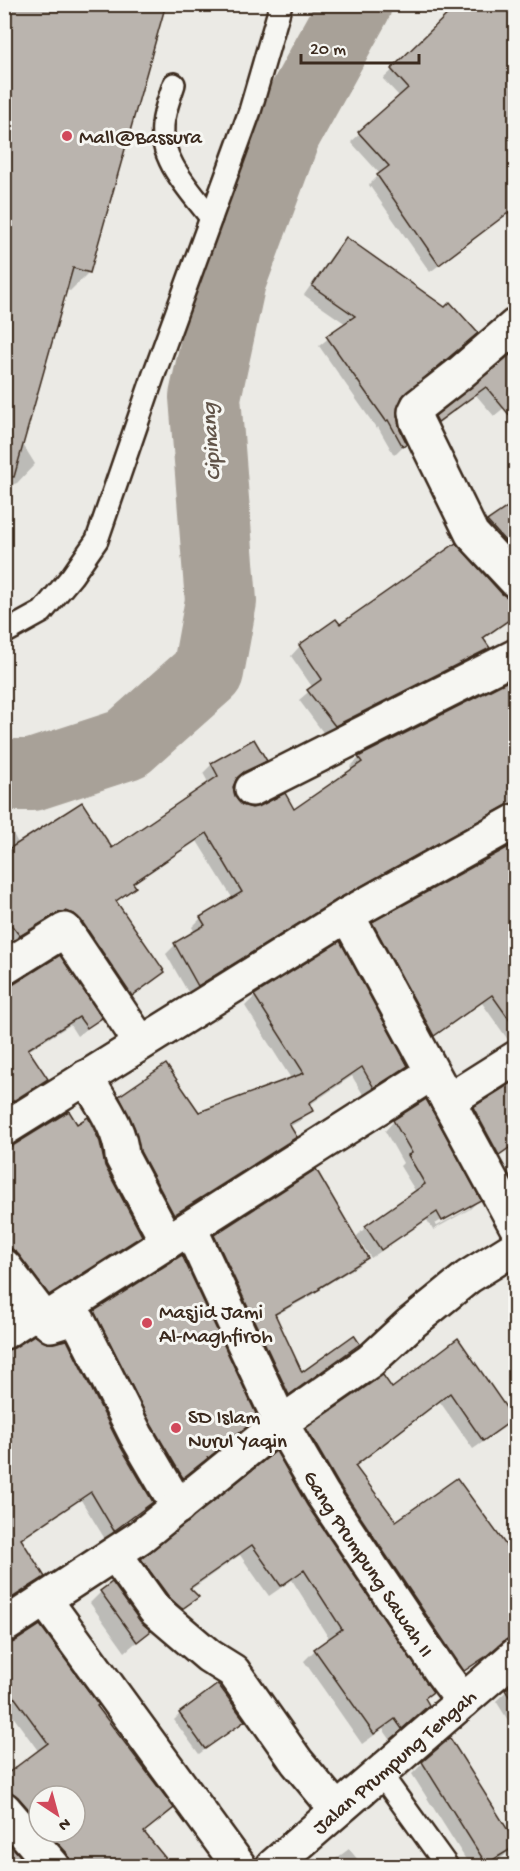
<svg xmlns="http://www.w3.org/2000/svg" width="520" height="1871" viewBox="0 0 520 1871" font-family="'Gochi Hand',sans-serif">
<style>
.shadow{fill:#0003;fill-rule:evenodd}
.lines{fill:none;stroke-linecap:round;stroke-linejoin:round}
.river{stroke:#a8a198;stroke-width:72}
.building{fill:#bab4ae;stroke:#3b2a1e;stroke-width:1.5}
.service-casing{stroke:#3b2a1e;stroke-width:26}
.minor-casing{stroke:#3b2a1e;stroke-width:38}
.service{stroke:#f6f6f2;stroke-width:21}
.minor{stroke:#f6f6f2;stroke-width:33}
.poi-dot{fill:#d1495b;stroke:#f6f6f2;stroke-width:2}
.labels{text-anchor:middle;stroke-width:6;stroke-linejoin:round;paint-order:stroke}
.poi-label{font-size:21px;fill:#3b2a1e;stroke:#f6f6f2;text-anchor:start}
.street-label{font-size:21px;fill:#3b2a1e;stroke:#f6f6f2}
.water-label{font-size:22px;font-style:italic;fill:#615449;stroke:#f6f6f2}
</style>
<rect width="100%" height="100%" fill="#ebeae5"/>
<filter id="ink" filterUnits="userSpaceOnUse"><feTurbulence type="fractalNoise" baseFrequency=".0167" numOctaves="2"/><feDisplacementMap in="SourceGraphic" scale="12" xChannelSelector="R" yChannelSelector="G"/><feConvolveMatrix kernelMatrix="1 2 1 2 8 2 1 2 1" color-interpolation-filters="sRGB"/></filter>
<g filter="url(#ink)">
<g class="shadow">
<path d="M4,4L89,272L70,291L65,289L22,443L35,464L17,483L4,488Z"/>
<path d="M516,4V213L513,210L430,272L369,185L380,174L351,142L400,97L383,79L427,38Z"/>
<path d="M346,239L400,398L395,415L399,430L405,444L394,455L378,427L377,429L319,346L346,324L304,295L337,248Z"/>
<path d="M516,352V398L494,416L476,395L429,430L427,426L436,418Z"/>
<path d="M516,503V572L478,532L488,522Z"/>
<path d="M502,595L511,601H516V616L482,640L488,648L479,657L325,735L299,700L313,688L291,656L300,646L339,626Z"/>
<path d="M516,687V814L496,813L327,907L189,994L166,954L175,945L195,933L192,927L201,918L233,899L197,841L133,884L134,886L115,902L163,972L154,981L122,1004L53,920L44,923L4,948V836L12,832L19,845L111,850L209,784L203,773L212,764L265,760L256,769L234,780L232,787L234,799L241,806L251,809L294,811L353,771L350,767L359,758Z"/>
<path d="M516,844V1051L482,1003L424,1044L364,933L373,924Z"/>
<path d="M339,944L406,1066L396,1076L364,1096L352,1076L308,1106L311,1110L301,1120L289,1127L295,1137L285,1147L164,1224L110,1107L120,1097L198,1114L292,1080L245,1006L255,996Z"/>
<path d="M4,988L100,1018L77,1036L70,1025L28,1051L46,1079L37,1088L4,1109Z"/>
<path d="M516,1082V1144L489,1163L465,1118L474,1109Z"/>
<path d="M394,1121L479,1200L470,1209L433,1230L427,1220L371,1258L358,1239L356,1241L367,1258L361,1264L318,1290L313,1295L274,1316L302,1374L358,1344L351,1352L282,1399L209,1242L215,1236L355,1238L366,1227L416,1192L400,1166L403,1163L385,1131ZM470,1204V1208L437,1226L435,1224Z"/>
<path d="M4,1149L104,1166L141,1235L131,1244L40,1303L4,1260Z"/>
<path d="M4,1300L9,1305L4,1310Z"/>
<path d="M95,1312L256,1417L244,1429L171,1489L83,1324Z"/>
<path d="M457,1340L512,1419L502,1429L473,1449L440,1402L354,1467L396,1523L516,1568V1649L511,1646H501L453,1679L297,1439L307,1430L382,1377L392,1390Z"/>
<path d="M118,1444L152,1502L105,1539L81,1500L21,1540L43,1577L34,1586L4,1605V1499Z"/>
<path d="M275,1454L428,1705L390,1739L383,1729L362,1744L304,1661L315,1650L330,1640L292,1580L269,1596L240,1555L190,1590L197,1597L170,1619L131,1571L142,1560Z"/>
<path d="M101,1592L149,1631L125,1652L90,1603Z"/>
<path d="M4,1646L95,1706L172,1808L143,1833L162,1856L151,1866H60L4,1802V1778L39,1752L4,1704ZM39,1796H75V1832H39Z"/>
<path d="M516,1682V1733L496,1701Z"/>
<path d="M180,1714L237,1726L199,1754L174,1720Z"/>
<path d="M423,1763L515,1844L504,1856L487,1866H470L412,1774Z"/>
<path d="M349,1849L363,1866H326Z"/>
</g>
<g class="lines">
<path class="river" d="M4,775H32L127,744L208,672L221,601L205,397L230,281L285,133L356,4"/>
</g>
<g class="building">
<path d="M4,4H166L90,273L73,268L14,477L4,476Z"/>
<path d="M458,4H516V207L439,265L377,175L389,166L358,132L408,88L391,69Z"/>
<path d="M346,237L445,307L450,302L478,333L402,397L397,415L400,430L407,444L403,447L388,420L386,421L326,336L355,316L312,286Z"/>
<path d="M516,350V423L486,387L438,422L435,416Z"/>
<path d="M516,501V553L487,521Z"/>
<path d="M456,543L502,594L510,599H516V615L483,638L490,648L335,726L307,690L322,679L299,645L336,619L340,624Z"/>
<path d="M512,679L516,685V802L507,805L338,899L198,986L174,943L205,925L200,917L242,892L207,833L133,883L136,887L116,901L165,972L132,996L81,920L74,914L65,911L56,914L20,936L4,916V852L82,802L112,848L218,776L211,763L254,739L267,761L244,772L237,778L233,787L236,798L242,805L252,808L260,806L285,793L294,809L362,762L358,757Z"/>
<path d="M516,843V1029L492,995L434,1036L372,922Z"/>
<path d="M340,941L408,1066L374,1088L362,1067L309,1103L313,1111L289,1124L297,1137L174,1215L140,1151L135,1129L119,1096L166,1064L199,1112L304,1073L254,995Z"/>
<path d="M60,955L102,1018L87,1028L79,1017L28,1049L48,1079L4,1107V987L14,984Z"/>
<path d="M516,1080V1143L499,1155L473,1107Z"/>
<path d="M426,1099L481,1200L442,1221L437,1212L381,1250L365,1226L425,1184L408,1155L412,1153L393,1120Z"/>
<path d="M69,1111L77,1124L88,1117L100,1142L105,1166L142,1236L49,1295L19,1255L12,1249L4,1248V1148L14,1145Z"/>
<path d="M316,1169L368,1258L319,1288L320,1289L275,1314L302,1372L354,1335L360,1344L289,1395L214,1235Z"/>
<path d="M182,1255L258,1418L183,1478L152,1426L94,1311Z"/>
<path d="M34,1335L48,1343L67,1340L119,1444L153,1502L114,1531L91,1492L21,1539L45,1577L4,1603V1351L14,1348Z"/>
<path d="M458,1338L514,1419L483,1441L450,1393L355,1466L396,1521L457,1478L516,1559V1637L504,1641L485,1657L464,1671L339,1485L306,1428L383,1375L392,1388Z"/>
<path d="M276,1451L307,1505L433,1692L425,1698L429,1705L402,1729L395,1719L374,1734L314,1649L342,1629L304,1570L281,1586L252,1545L190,1588L199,1597L182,1609L169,1597L141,1559Z"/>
<path d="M112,1582L140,1621L151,1631L137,1642L100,1591Z"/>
<path d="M40,1625L99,1705L97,1706L174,1808L144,1832L172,1866H71L68,1854L48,1832H75V1796H39V1821L18,1797L11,1792L4,1791V1776L48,1743L4,1683V1645L14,1642Z"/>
<path d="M516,1680V1707L505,1690Z"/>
<path d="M218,1684L245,1721L205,1749L179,1713Z"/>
<path d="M450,1738L516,1843V1846L486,1864L422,1762Z"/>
<path d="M4,1838L29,1866H4Z"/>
</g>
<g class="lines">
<g class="service-casing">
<g id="service">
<path d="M174,84C170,97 164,111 163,125C159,160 191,191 211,218"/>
<path d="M4,633L42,612L72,576L97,540L153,377L250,111L281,4"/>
<path d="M380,1773L447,1866"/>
</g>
</g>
<g class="minor-casing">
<g id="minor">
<path d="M516,325L459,374L418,406L415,412L417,422L472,534L516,581"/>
<path d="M252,789L516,656"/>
<path d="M347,915L516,1226"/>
<path d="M4,968L65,930L141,1043"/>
<path d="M86,1077C100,1102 121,1128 122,1157L167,1242"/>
<path d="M448,1101L516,1058"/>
<path d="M4,1129L347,915L516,821"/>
<path id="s1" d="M190,1228L281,1423L323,1495L442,1673L463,1701"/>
<path d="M4,1266L45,1320L51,1325L74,1318L78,1320L136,1435L178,1507"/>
<path d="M45,1320L432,1073"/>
<path d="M4,1332L37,1311"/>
<path d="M115,1554L155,1610L209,1656L233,1671L297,1762L337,1810"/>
<path d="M45,1600L239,1866"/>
<path d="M4,1626L140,1537L281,1423L370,1361L410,1324L468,1277L516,1247"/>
<path d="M4,1809L53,1866"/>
<path id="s2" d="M273,1866L516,1655"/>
</g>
</g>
<use href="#service" class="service"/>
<use href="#minor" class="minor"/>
</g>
</g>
<g class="poi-dot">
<circle cx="67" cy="136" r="6"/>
<circle cx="147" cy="1323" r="6"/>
<circle cx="176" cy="1428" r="6"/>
</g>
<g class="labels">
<g class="poi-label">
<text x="79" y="143">Mall@Bassura</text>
<text x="159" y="1318">Masjid Jami<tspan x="159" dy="24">Al-Maghfiroh</tspan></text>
<text x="188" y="1423">SD Islam<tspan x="188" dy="24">Nurul Yaqin</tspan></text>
</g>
<g class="street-label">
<text dy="7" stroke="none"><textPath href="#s1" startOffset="381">Gang Prumpung Sawah II</textPath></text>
<text dy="7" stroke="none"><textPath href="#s2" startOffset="160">Jalan Prumpung Tengah</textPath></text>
</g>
<g class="water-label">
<text transform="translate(209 442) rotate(-94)" y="8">Cipinang</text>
</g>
</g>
<rect width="520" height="1871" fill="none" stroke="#f6f6f2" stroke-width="24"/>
<rect x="12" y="12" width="496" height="1847" fill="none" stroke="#3b2a1e" stroke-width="2" filter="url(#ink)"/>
<g transform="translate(57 1814) rotate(144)"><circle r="28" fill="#f6f6f2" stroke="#aba49d" stroke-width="1.5"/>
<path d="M0-4.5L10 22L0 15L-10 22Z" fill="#d1495b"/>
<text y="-9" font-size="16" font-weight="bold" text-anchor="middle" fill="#3b2a1e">N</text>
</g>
<path d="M301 54v9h118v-9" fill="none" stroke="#3b2a1e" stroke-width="3"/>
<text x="310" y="54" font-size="18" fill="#3b2a1e" stroke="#f6f6f2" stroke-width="4.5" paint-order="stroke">20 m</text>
</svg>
